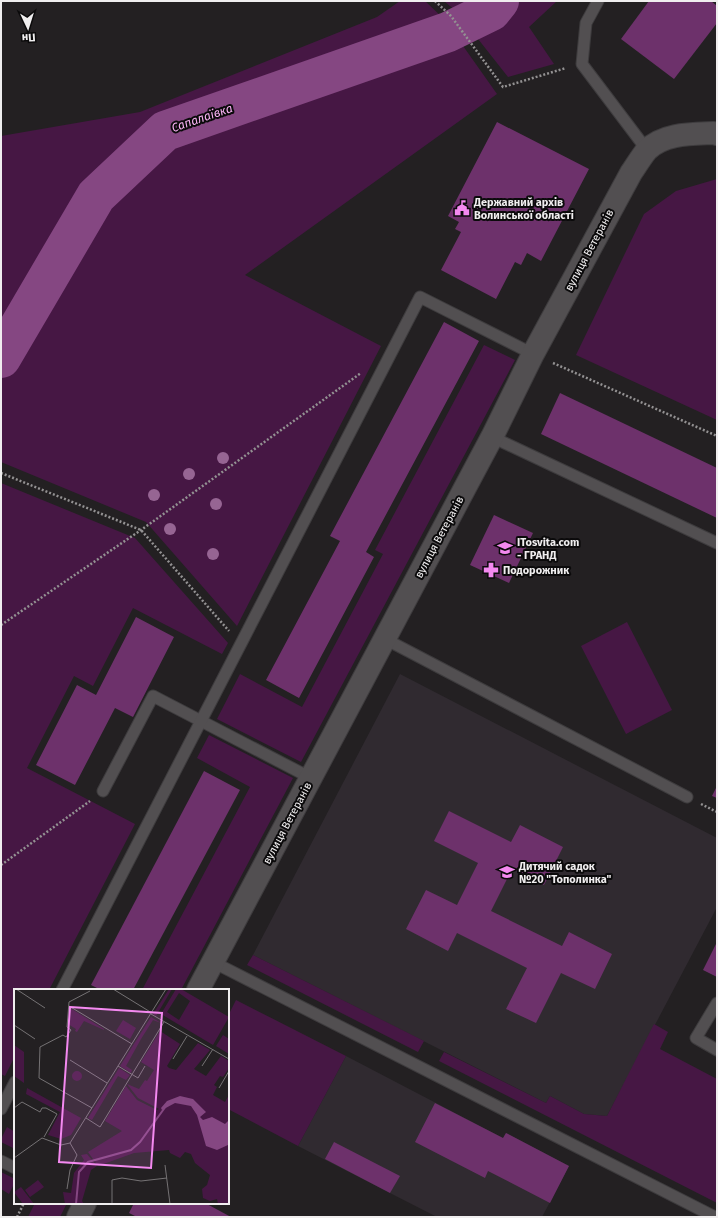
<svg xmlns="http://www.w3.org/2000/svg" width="718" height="1218" viewBox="0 0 718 1218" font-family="'Fira Sans',sans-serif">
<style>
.built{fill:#302a30}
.green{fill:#461744}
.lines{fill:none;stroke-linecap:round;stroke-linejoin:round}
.river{stroke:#854782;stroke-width:40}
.building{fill:#6d316b}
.lane-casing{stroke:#3e3c3e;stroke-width:13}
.street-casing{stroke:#3e3c3e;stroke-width:24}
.path{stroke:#939192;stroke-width:2.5;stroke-dasharray:2 2;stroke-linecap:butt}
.lane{stroke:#524f51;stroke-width:11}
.street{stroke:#524f51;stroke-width:22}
.tree{fill:#966593}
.labels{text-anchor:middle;stroke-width:4;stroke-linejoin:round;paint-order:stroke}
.poi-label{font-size:11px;font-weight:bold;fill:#f0eeef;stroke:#0b0a0b;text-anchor:start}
.street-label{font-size:11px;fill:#f0eeef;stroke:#0b0a0b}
.water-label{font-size:12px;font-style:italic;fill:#f9b2f4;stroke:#0b0a0b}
.inset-river{fill:none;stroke:#854782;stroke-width:2}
.inset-road{fill:none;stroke:#757274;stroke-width:1}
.view{fill:#f489f0;fill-opacity:0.15;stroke:#f489f0;stroke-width:2}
.inset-edge{fill:none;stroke:#f0eeef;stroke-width:2}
</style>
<rect width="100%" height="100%" fill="#232022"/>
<g class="built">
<path d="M400,674L717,838V907L607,1116L584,1114L550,1096L546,1103L253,955Z"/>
<path d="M346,1056L503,1138L506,1133L569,1166L542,1217H437L298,1146Z"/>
</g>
<g class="green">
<path d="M400,1H425L444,19L497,94L245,275L381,346L237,626L146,522L1,462V136L140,112L377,17Z"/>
<path d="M444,1H557L529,27L554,64L508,77L456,11Z"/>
<path d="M717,179V420L576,355L644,214L676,191Z"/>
<path d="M484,345L515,360L301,762L217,719L240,674L302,707L383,554L375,550Z"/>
<path d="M1,483L135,538L228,643L222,654L133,608L93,686L74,676L27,768L135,824L49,990H15V1056L5,1076L1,1074Z"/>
<path d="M627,622L672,710L626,734L581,646Z"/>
<path d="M209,735L293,778L181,990H142L250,787L197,758Z"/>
<path d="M253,955L424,1041L418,1052L247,965Z"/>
<path d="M236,1000L346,1056L298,1146L228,1109V1016Z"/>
<path d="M654,1024L668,1032L660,1049L717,1079V1203L439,1061L444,1052L546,1103L550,1096L584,1114L607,1116Z"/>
<path d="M7,1127L15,1132V1149L1,1142V1139Z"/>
<path d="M1,1172L15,1179V1182L9,1194L1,1189Z"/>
<path d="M35,1203H63L66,1205L60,1217H28Z"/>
</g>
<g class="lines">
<path class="river" d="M1,358L96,196L165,131L448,32L491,11L499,1"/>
</g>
<g class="building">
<path d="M649,1H711L717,6V23L674,79L621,39Z"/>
<path d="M497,122L589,169L541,261L527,253L521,265L515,262L496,299L441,270L461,232L455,229L459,222L448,216Z"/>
<path d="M444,322L479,341L366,552L374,557L299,698L266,680L340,541L330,536Z"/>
<path d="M560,393L717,468V518L541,434Z"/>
<path d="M494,515L533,533L509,583L470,565Z"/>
<path d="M136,617L174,637L133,717L115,708L75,785L36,765L77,685L96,695Z"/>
<path d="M204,771L240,790L133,990H101L91,985Z"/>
<path d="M717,786V798L712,796Z"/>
<path d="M449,811L511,842L520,825L563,847L544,885L512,869L491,911L562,946L569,932L612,954L595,989L561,973L536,1023L506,1009L527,968L457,933L448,951L406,929L426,890L457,905L478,863L434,841Z"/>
<path d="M717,942V977L703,970Z"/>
<path d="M435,1103L503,1138L506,1133L569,1166L550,1203L488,1171L485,1178L415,1142Z"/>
<path d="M334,1142L400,1176L390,1193L325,1159Z"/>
<path d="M134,1203H205L231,1217H137L129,1213Z"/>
</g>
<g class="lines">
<g class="lane-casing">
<g id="lane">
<path d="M598,1L586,23L582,64L647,150"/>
<path d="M492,437L717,543"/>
<path d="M385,639L687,797"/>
<path d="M103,791L153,696L311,778"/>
<path d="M213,962L715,1217"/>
<path d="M62,990L420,297L533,354"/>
<path d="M717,1003L696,1038L717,1050"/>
<path d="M1,1109L15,1082"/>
<path d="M1,1161L15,1168"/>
</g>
</g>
<g class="street-casing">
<g id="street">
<path d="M198,990L492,437L533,354L631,173C636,166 641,157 647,150C664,133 692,134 714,133L717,134"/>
<path d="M78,1217L85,1203"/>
</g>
</g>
<g class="path">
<path d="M435,1L451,16L503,87L566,68"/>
<path d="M553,363L717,436"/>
<path d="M1,473L141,530L229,631"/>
<path d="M1,625L141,530L361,373"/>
<path d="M701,804L717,812"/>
<path d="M1,865L90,801"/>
<path d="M17,1217L24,1203"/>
</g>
<use href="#lane" class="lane"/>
<use href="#street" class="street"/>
</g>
<g class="tree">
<circle cx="223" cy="458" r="6"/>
<circle cx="189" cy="474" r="6"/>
<circle cx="154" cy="495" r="6"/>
<circle cx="216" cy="504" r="6"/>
<circle cx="170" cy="529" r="6"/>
<circle cx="213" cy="554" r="6"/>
</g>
<defs>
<g id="civic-bare" transform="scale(1.2)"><path d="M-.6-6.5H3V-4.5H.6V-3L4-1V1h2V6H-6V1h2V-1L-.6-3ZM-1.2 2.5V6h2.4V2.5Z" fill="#f489f0" stroke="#0b0a0b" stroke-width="2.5" paint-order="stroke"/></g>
<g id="school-bare" transform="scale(1.2)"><path d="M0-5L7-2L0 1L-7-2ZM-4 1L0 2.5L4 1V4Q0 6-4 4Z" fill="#f489f0" stroke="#0b0a0b" stroke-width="2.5" paint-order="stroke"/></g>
<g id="pharmacy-bare" transform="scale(1.2)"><path d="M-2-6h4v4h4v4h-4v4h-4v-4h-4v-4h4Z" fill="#f489f0" stroke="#0b0a0b" stroke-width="2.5" paint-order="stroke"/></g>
</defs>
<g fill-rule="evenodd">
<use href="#civic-bare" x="462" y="208"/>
<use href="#school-bare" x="505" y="548"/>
<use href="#pharmacy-bare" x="491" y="570"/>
<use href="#school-bare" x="507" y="872"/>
</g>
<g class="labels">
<g class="poi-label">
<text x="474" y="206">Державний архів<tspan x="474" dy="13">Волинської області</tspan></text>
<text x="517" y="546">ITosvita.com<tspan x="517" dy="13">- ГРАНД</tspan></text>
<text x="503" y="574">Подорожник</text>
<text x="519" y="870">Дитячий садок<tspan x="519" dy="13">№20 "Тополинка"</tspan></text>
</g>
<g class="street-label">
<text transform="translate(589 250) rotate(-62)" y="4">вулиця Ветеранів</text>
<text transform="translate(439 537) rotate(-62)" y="4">вулиця Ветеранів</text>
<text transform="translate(287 823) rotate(-62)" y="4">вулиця Ветеранів</text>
</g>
<g class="water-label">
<text transform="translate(202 118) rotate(-19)" y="4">Сапалаївка</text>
</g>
</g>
<g transform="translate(14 989)">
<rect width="215" height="215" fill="#232022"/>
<path d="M155,0H158L142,27L139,25ZM162,0H167L215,28L199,56L147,25ZM165,4L176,12L165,31L153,23ZM56,19L90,40V41L70,32L63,43L61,42L62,40L54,35ZM137,28L147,34L139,31L127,50L112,77L118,81L117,84L106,77ZM109,31L122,39L116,50L102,42ZM146,42L166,55L153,77L155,79L162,81L184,54L196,61L180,80L192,87L207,67L215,72V79L209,88L206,87L200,96L203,98L199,106L211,113L215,106V215H204L203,210L196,212L189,209L188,200L193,196L196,186L181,174L177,165L171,163L166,169L156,164L155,161L120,164L84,177L74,163L108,142L91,132L112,97L123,111L143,121L145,120L124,109L113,95L125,100L131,91L133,92L140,81L127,73ZM209,46L215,50V65L202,57ZM0,56L10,63V94L0,87ZM105,79L116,86L112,91L104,87L78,131L74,129ZM58 87a5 5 0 1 1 10 0a5 5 0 1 1-10 0ZM13,99L67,129L57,146L47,150L34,146L46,123L12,105ZM73,165L83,177L77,181L68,212L70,215H51L49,203L57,204L60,184L70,171L67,166ZM24,191L30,198L16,208L11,201ZM7,198L20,215H9L0,203Z" fill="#461744" fill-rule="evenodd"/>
<path d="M166,107L179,110L192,123L186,128L189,131L198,128L211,135L215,131L214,156L203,161L192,157L183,126L177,117L161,114L148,121L147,119L153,112Z" fill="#854782"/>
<path class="inset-river" d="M62,215L65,183L74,173L117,161L126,153L152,117"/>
<path class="inset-road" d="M2,0L31,19M99,0L138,24M76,2L55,13L53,38L57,41L52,48L49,46L26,58L25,89L78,119M55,17L118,55M137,25L215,70M0,36L21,50M159,70L173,47M56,71L93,94M104,77L124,89L131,77M188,77L199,60M205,99L215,82M0,119L8,113L26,123L28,119H32L43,125L30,148M72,129L86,138L150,33M0,169L28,149L47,156L56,154L152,0M151,176L156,215M53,200L56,181L63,166L56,154M98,215V191L108,189L127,192L153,189"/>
<path class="view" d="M56,18L148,24L137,179L45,173Z"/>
<rect width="215" height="215" class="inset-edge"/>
</g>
<rect width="718" height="1218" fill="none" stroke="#f0eeef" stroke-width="4"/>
<g transform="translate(28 28) rotate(176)" stroke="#0b0a0b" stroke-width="3" paint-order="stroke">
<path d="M0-3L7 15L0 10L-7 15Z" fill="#f0eeef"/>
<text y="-6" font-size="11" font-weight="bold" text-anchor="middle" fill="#f0eeef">Пн</text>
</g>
</svg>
